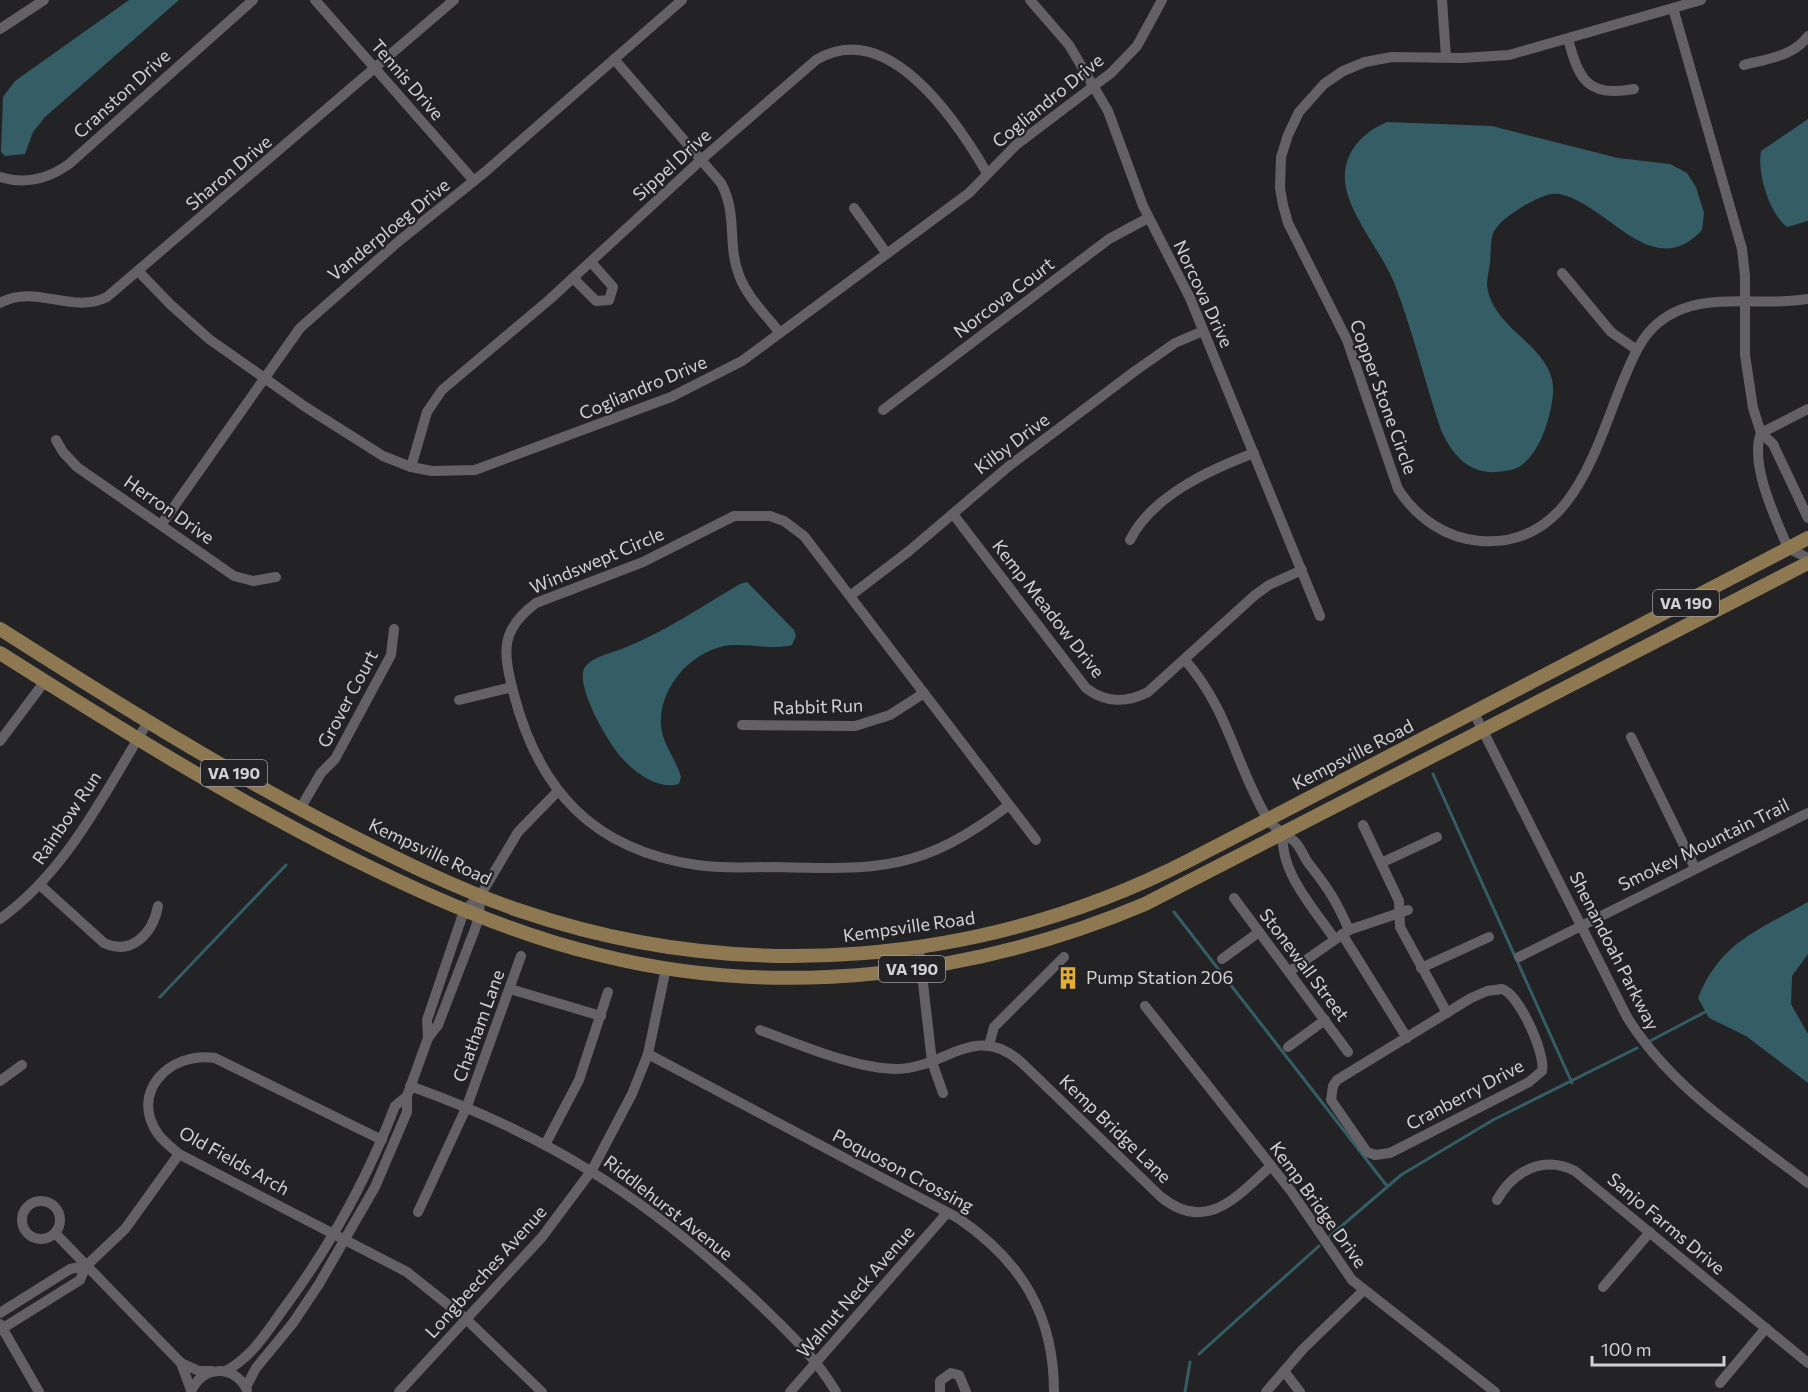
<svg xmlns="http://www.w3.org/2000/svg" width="1808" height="1392" viewBox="0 0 1808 1392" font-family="Commissioner,sans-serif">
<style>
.water{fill:#355d65}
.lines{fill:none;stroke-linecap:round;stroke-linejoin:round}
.stream{stroke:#355d65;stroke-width:3}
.minor{stroke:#636165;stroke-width:10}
.major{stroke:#8d7852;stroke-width:14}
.labels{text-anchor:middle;stroke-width:4.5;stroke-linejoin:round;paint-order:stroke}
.shield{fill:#232225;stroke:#9e9c9f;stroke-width:1.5}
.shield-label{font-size:16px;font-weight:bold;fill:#d2d1d3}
.street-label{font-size:18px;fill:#d2d1d3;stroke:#232225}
.poi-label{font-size:18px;fill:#d2d1d3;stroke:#232225;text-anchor:start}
</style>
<rect width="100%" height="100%" fill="#232225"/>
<g class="water">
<path d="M129,0H179L45,117L33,132L25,154L5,156L1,152L3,97L15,81Z"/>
<path d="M1808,119V221L1787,227C1769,213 1757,173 1761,151Z"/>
<path d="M1387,122L1492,126L1618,158L1670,164L1687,173L1696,187L1704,213L1702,230C1652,284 1609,204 1559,194C1548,192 1535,200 1525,205C1514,212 1501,220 1494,231C1490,239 1491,254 1490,263C1489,270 1487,278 1487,285C1492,332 1557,346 1553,394C1551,416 1541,450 1523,464C1517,470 1505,471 1497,472C1468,474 1452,454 1441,430C1425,382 1413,332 1395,285C1383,253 1348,215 1345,181C1343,152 1363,132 1387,122Z"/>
<path d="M747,582L794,630L796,636L792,645C772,650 754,644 733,645C694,647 658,687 661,726C663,745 676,759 681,777L679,784C657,790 634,772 620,756C608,742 576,688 584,669C590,657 612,653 624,648C665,632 702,606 740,584Z"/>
<path d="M1808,902V954L1792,976L1791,1004L1808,1034V1083L1746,1036L1709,1018L1698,998C1720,942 1759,930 1808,902Z"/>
</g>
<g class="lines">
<g class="stream">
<path d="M1433,774L1572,1083"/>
<path d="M1174,912L1387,1186"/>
<path d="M160,997L286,865"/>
<path d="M1650,1041L1707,1011"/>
<path d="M1330,1236L1401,1175L1493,1120L1637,1048"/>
<path d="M1199,1354L1319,1246"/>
<path d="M1185,1392L1190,1362"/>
</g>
<g class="minor">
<path d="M315,0L474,181"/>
<path d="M1030,0L1069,45L1108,111L1143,206L1190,298L1320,616"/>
<path d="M1442,0L1446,57"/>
<path d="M1701,0L1509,55L1462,58L1392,57L1365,62L1343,71L1324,84L1299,112L1288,135L1281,157L1280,188L1283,205L1288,223L1347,340L1398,489C1417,518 1445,538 1480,541C1573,548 1595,448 1623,381C1632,360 1640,338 1658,323C1700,288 1759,308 1808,299"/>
<path d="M1673,8L1742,249L1745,276V355L1753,408L1761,433L1773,444L1808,518"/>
<path d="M0,29L44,0"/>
<path d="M1568,39C1579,79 1587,98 1634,89"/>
<path d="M614,59L721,183C738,214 727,245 739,275C747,297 766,315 780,333"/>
<path d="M1744,65C1767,59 1794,56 1808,36"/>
<path d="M0,177C26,185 48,179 69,164L253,0"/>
<path d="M854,208L887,254"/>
<path d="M139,272L171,305L209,339L304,406L383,456L411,467L432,471L475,470L671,397L742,361L969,193L1016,145L1111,73L1137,46L1162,0"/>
<path d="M1562,273L1611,332L1637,350"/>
<path d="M573,278L596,301L609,300L613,287L591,262"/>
<path d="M0,303C36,283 71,315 107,297L454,0"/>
<path d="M883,410L1109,239L1148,218"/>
<path d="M1761,433C1749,464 1776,519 1788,548L1808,558"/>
<path d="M1761,433L1808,409"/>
<path d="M56,440L63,452L77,467L234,576L253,581L276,577"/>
<path d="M411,467L427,412L442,390L549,300L702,159L816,60C888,17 956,120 987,173"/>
<path d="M953,514L1086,688C1105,703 1127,703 1148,692L1255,595L1269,585L1302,570"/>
<path d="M161,525L300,328L399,241L485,172L682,0"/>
<path d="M1130,540C1152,496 1209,470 1254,453"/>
<path d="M850,596L909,551L1009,466L1135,371L1175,343L1203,331"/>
<path d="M1185,660C1229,710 1235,764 1267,818C1274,829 1285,834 1294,841C1301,847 1304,858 1309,864C1328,888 1337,902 1349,930"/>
<path d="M459,700L512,687"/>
<path d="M1474,713L1627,1017C1672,1089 1742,1132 1808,1183"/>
<path d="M742,725L855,726L890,715L924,693"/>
<path d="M1631,737L1695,868"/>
<path d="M0,741L45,681"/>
<path d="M1009,805C922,871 880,870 775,867C749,867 722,869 697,865C593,850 538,790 513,691C503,651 500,630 536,603L643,562L734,516H770L784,521L804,536L1036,840"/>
<path d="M300,809L321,773L335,759L391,655L394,629"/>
<path d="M1363,825L1399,901L1400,927L1447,1013"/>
<path d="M1283,835C1280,872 1314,909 1334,938"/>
<path d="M1381,863L1437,837"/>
<path d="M40,885L104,943C132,956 153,933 158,906"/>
<path d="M1234,898L1348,1052"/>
<path d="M0,919C68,870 105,792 148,722"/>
<path d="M1342,934L1407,1038"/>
<path d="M919,948L932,1062L943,1093"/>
<path d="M1519,957L1808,813"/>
<path d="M1222,959L1259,932"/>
<path d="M1421,968L1489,937"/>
<path d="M1290,971L1349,930L1408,910"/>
<path d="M510,989L601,1016"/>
<path d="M1502,989C1519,994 1546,1054 1542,1071L1529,1082L1390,1153L1375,1155L1367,1152L1331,1100L1333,1086L1337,1080L1471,998L1487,991Z"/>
<path d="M1145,1006L1291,1191L1352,1280L1495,1392"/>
<path d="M760,1030C798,1044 856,1069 897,1069C946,1068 976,1021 1022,1063L1161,1197C1207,1234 1237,1196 1271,1166"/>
<path d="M428,1038L427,1020L464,911L480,896L518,832L557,792"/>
<path d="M989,1045L994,1027L1064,957"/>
<path d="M1288,1047L1325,1020"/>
<path d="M648,1054L958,1218C1021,1261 1054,1314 1054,1392"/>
<path d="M0,1081L22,1065"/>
<path d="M410,1086C548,1135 645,1197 752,1297C782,1326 815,1356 836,1392"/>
<path d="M382,1140L215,1058C169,1051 129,1093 158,1134C164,1142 172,1148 179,1154L407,1272L466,1319L542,1392"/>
<path d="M546,1143L579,1080L608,992"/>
<path d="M1497,1200C1513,1171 1543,1155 1575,1171L1808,1363"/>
<circle cx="41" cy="1220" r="19"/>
<path d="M418,1212L467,1106L521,956"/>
<path d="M55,1233L181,1363"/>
<path d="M1603,1287L1650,1232"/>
<path d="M0,1313L70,1269L86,1266"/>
<path d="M0,1324L39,1392"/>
<path d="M0,1330L80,1280L86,1266L125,1229L179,1154"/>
<path d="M226,1371C253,1355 264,1336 282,1311C329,1248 367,1180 395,1106L407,1096"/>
<path d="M1284,1371L1300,1392"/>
<path d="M1720,1383L1766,1328"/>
<path d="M246,1387L256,1368L293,1323L319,1284L375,1187L407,1112V1096L428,1038L438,1025L475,929L479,917L480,896"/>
<path d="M191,1390L181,1363L199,1371H211"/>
<path d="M191,1392C201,1365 235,1364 247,1390"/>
<path d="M399,1392L542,1237L592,1170L632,1094L648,1054L666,968"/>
<path d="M790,1392L947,1213"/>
<path d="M940,1392V1381L951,1373L959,1375L966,1392"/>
<path d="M1266,1392L1303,1349L1363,1291"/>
</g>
<g class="major">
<path d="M0,629C113,701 225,771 344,832C401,861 459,890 521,911C741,986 983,966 1190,860L1808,538"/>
<path d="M0,653C112,724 223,793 341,853C425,895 509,933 600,955C780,1000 975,976 1145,904L1808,563"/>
</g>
</g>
<defs>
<g id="building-bare" transform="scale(1.8)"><path d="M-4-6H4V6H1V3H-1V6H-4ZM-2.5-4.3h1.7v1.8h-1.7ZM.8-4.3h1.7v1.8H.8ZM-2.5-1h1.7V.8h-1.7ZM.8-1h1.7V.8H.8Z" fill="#e3ae35" stroke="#232225" stroke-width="2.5" paint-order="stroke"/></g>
</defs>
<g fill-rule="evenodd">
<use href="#building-bare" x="1068" y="978"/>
</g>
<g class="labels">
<g class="shield">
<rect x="1653" y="590" width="66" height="26" rx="4.5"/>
<rect x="201" y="760" width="66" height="26" rx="4.5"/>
<rect x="879" y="956" width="66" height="26" rx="4.5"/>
</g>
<g class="shield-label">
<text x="1686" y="609">VA 190</text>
<text x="234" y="779">VA 190</text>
<text x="912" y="975">VA 190</text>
</g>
<g class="street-label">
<text transform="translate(407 80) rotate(49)" y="6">Tennis Drive</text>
<text transform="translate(122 94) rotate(-42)" y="6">Cranston Drive</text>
<text transform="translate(1048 101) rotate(-39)" y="6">Cogliandro Drive</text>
<text transform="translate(672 165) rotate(-42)" y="6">Sippel Drive</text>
<text transform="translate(229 173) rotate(-40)" y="6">Sharon Drive</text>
<text transform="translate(389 230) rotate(-39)" y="6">Vanderploeg Drive</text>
<text transform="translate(1203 294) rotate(65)" y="6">Norcova Drive</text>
<text transform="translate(1004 298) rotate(-37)" y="6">Norcova Court</text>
<text transform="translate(643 388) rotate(-23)" y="6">Cogliandro Drive</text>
<text transform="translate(1383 397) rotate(70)" y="6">Copper Stone Circle</text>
<text transform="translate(1012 444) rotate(-37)" y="6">Kilby Drive</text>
<text transform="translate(169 510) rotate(35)" y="6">Herron Drive</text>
<text transform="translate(597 561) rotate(-23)" y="6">Windswept Circle</text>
<text transform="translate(1048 609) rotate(52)" y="6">Kemp Meadow Drive</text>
<text transform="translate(348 699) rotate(-62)" y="6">Grover Court</text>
<text transform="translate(818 707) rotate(-2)" y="6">Rabbit Run</text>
<text transform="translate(1353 755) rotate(-27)" y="6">Kempsville Road</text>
<text transform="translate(67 818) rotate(-56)" y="6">Rainbow Run</text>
<text transform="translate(1704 845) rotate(-26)" y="6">Smokey Mountain Trail</text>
<text transform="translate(430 852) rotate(25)" y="6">Kempsville Road</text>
<text transform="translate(909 927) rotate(-8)" y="6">Kempsville Road</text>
<text transform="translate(1614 951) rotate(63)" y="6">Shenandoah Parkway</text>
<text transform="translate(1304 965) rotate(53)" y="6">Stonewall Street</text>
<text transform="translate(479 1026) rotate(-70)" y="6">Chatham Lane</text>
<text transform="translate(1465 1095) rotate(-28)" y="6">Cranberry Drive</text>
<text transform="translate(1115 1129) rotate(44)" y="6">Kemp Bridge Lane</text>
<text transform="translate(234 1161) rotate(29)" y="6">Old Fields Arch</text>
<text transform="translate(903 1171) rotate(28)" y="6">Poquoson Crossing</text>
<text transform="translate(1318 1205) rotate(54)" y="6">Kemp Bridge Drive</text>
<text transform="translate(668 1208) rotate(38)" y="6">Riddlehurst Avenue</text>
<text transform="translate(1666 1224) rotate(40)" y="6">Sanjo Farms Drive</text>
<text transform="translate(486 1272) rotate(-48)" y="6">Longbeeches Avenue</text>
<text transform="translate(856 1292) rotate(-49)" y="6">Walnut Neck Avenue</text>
</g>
<g class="poi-label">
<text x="1086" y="984">Pump Station 206</text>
</g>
</g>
<path d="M1592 1356v9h132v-9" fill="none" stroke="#d2d1d3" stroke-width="3"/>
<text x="1601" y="1356" font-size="18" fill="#d2d1d3" stroke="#232225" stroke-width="4.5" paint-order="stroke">100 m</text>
</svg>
